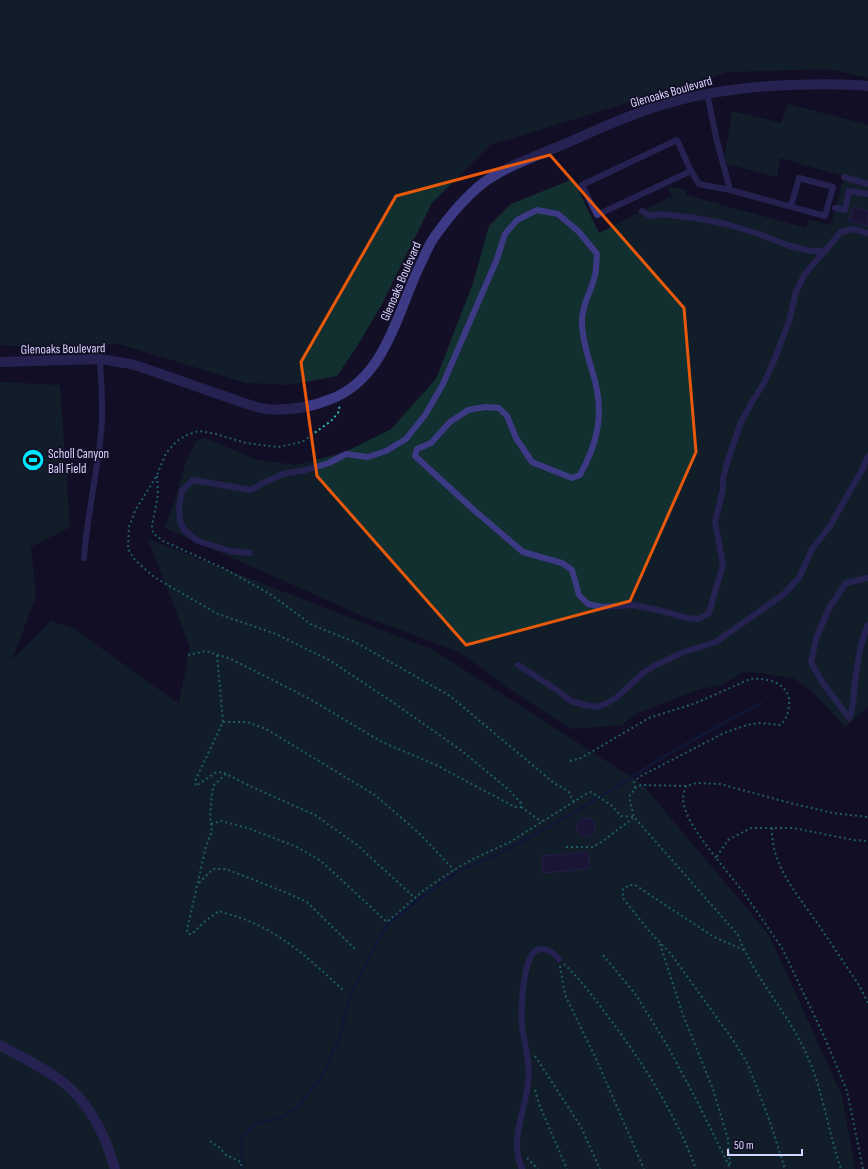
<svg xmlns="http://www.w3.org/2000/svg" width="868" height="1169" viewBox="0 0 868 1169" font-family="'Sofia Sans Condensed',sans-serif">
<style>
.green{fill:#12302f}
.lines{fill:none;stroke-linecap:round;stroke-linejoin:round}
.stream{stroke:#0c2248;stroke-width:3}
.building{fill:#241b47;stroke:#3b2d73}
.path{stroke:#2fb8b0;stroke-width:2;stroke-dasharray:2 3;stroke-linecap:butt}
.service{stroke:#3d3a85;stroke-width:6}
.tertiary{stroke:#3d3a85;stroke-width:10}
.marked{fill:none;stroke:#e8590c;stroke-width:3;stroke-linejoin:round}
.labels{text-anchor:middle;stroke-width:3.5;stroke-linejoin:round;paint-order:stroke}
.street-label{font-size:13px;fill:#d9d4ff;stroke:#130f26}
.poi-label{font-size:13px;fill:#d9d4ff;stroke:#130f26;text-anchor:start}
</style>
<rect width="100%" height="100%" fill="#130f26"/>
<g class="green">
<path d="M0,0H868V78L830,69L727,72L490,145L432,203L381,306L356,348L337,376L289,385L246,383L119,344L53,348L0,345Z"/>
<path d="M788,104L868,125V183L780,158L777,177L724,163L732,111L781,123Z"/>
<path d="M844,177L868,186V706L845,727L813,692L793,678L744,671L722,685L700,689L638,713L622,725L572,729L514,692L459,652L363,616L165,528L174,503L185,464L197,440L205,438L257,460L296,465L343,453L391,429L436,379L473,283L489,226L511,204L573,179L599,233L672,196L668,188L673,187L686,190V195L806,228L809,220L831,225Z"/>
<path d="M0,382L60,385L70,527L31,547L36,596L12,660L51,621L73,628L179,704L190,647L148,539L433,650L642,784L769,935L842,1096L855,1169H0Z"/>
</g>
<g class="lines">
<path class="stream" d="M243,1169L241,1138L255,1124L282,1117L298,1106L322,1077L339,1038L351,994L367,961L388,924L417,901L457,872L500,853L543,830L595,800L673,751L761,703"/>
</g>
<g class="building">
<path d="M853,207L868,211V226L849,221Z"/>
<circle cx="586" cy="827" r="9"/>
<path d="M588,852L590,868L543,873L542,856Z"/>
</g>
<g class="lines">
<g class="path">
<path d="M157,476L158,495L152,526L153,533L163,541L223,568L270,594L312,625L355,642L450,696L554,783L568,791L574,802"/>
<path d="M188,655L206,651L231,659L308,698L382,742L436,765L515,807H521V803L509,790L462,751L394,703L329,660L276,634L218,614L154,577L135,560L128,549L129,527L135,511L157,475L166,453L177,441L187,435L199,431L216,434L246,443L278,447L302,442L331,421L338,413L340,405"/>
<path d="M217,655L223,722L195,781L196,786L215,773L222,772L250,786L315,815L357,845L415,898"/>
<path d="M223,722H247L266,729L375,795L420,834L454,870"/>
<path d="M570,761L581,758L649,718L696,703L750,679C768,677 792,684 789,706C788,714 786,720 780,725L760,723L747,725L724,733L639,777L634,782L635,788"/>
<path d="M226,774L214,785L212,793L210,816L212,832L206,846L187,930L188,934H192L204,922L219,911C233,916 247,919 260,926C292,942 317,966 343,990"/>
<path d="M686,786L641,785L635,788L629,797L634,817L738,935C754,978 787,1011 806,1053C823,1090 828,1131 841,1169"/>
<path d="M521,807L542,822"/>
<path d="M211,824L221,821L248,828L297,847L321,861L387,922L424,890L454,870L473,859L510,842L586,794L591,792L611,805L621,816L634,817"/>
<path d="M772,828C771,867 799,896 820,927C833,946 846,966 859,985L868,1003"/>
<path d="M566,847H593L603,841L633,818"/>
<path d="M716,858C705,843 683,817 683,798C683,794 685,789 686,786L697,783L720,784L786,802L833,813L868,817"/>
<path d="M199,883L213,869H226L287,893L307,902L356,950"/>
<path d="M660,944L683,1015L713,1089L728,1139L730,1166"/>
<path d="M744,950L714,937L635,885H629L623,889V898L649,931L671,954L733,1040L747,1063L757,1088L770,1122L785,1169"/>
<path d="M603,955L636,995L667,1045L697,1101L730,1168"/>
<path d="M564,964C581,980 595,999 609,1018C644,1064 676,1115 696,1169"/>
<path d="M560,966L565,995L597,1061L644,1169"/>
<path d="M535,1056L581,1127L600,1169"/>
<path d="M535,1090L539,1104L567,1169"/>
<path d="M210,1141L220,1148L226,1155L241,1162L242,1169"/>
<path d="M527,1158L538,1169"/>
<path d="M863,1169L847,1091L824,1036L782,948L744,893L716,858L728,840L751,828H793L854,840L868,841"/>
</g>
<g class="service">
<path d="M707,93L716,137L730,190L825,216L833,187L799,178L791,206"/>
<path d="M691,171L677,140L582,185L597,215L691,171L699,184L730,190"/>
<path d="M844,177L868,184"/>
<path d="M835,208L845,210L849,191L868,194"/>
<path d="M642,211L650,216L662,214L695,218L726,224L759,234L790,246L811,251H826"/>
<path d="M250,553L230,551L198,541L185,531L180,522L179,508L182,491L193,480L251,490L263,483L283,474L306,470L329,463L346,454L368,457L386,451L406,439L425,415L442,386L497,259L505,234L517,220L537,210L558,214L579,232L597,254C596,261 597,268 595,275C591,293 581,305 582,325C583,344 590,363 595,381C604,416 597,444 580,475L572,478L532,462L516,438L507,416L499,408L485,407L468,410L450,422L431,443L417,449L415,456L475,511L523,552L562,563L572,570L579,595L588,604L602,607L633,605L662,611L687,618L699,619L709,613L723,564L715,522L723,489V479L727,463L741,422L752,402L764,383L776,356L789,321L796,292L804,275L841,232L853,229L868,233"/>
<path d="M84,558C87,516 97,475 101,433C104,409 101,384 100,359"/>
<path d="M868,578L846,583L829,608L816,639L811,662L822,682L849,718C855,707 853,693 855,681C858,662 860,643 868,625"/>
<path d="M518,665L557,690L571,701L585,705L597,707L607,703L616,698L643,673L656,665L684,652L716,642L784,594L799,578L812,549L830,526L863,468L868,456"/>
<path d="M522,1169C509,1139 525,1113 528,1083C531,1064 524,1044 522,1025C521,1011 522,951 540,949C548,948 554,954 559,959"/>
</g>
<g class="tertiary">
<path d="M0,362L100,359L131,364C159,373 187,383 215,393C231,398 249,406 266,409C288,411 311,407 331,399C388,377 398,307 423,259C426,252 429,245 433,239C447,219 464,198 483,183C508,165 539,155 567,143C598,129 629,115 662,105C703,92 745,87 788,85C815,84 842,83 868,86"/>
<path d="M0,1045C21,1057 45,1068 64,1083C90,1104 106,1137 115,1169"/>
</g>
</g>
<path d="M0 0H868V1169H0ZM550,155L684,308L696,452L630,601L466,645L317,476L301,362L396,196Z" fill="#130f26" fill-opacity=".55" fill-rule="evenodd"/>
<path class="marked" d="M550,155L684,308L696,452L630,601L466,645L317,476L301,362L396,196Z"/>
<defs>
<g id="stadium-disc" transform="scale(1.15)"><circle r="9.5" fill="#00e5ff" stroke="#130f26"/><path d="M0-5a6.5 5 0 1 0 0 10a6.5 5 0 1 0 0-10ZM-3.5-1.8h7v3.6h-7Z" fill="#111"/></g>
</defs>
<g fill-rule="evenodd">
<use href="#stadium-disc" x="33" y="460"/>
</g>
<g class="labels">
<g class="street-label">
<text transform="translate(671 91) rotate(-16)" y="5">Glenoaks Boulevard</text>
<text transform="translate(400 281) rotate(-67)" y="5">Glenoaks Boulevard</text>
<text transform="translate(63 348) rotate(-1)" y="5">Glenoaks Boulevard</text>
</g>
<g class="poi-label">
<text x="48" y="458">Scholl Canyon<tspan x="48" dy="15">Ball Field</tspan></text>
</g>
</g>
<path d="M728 1149v6h74v-6" fill="none" stroke="#d9d4ff" stroke-width="2"/>
<text x="734" y="1149" font-size="12" fill="#d9d4ff" stroke="#130f26" stroke-width="3" paint-order="stroke">50 m</text>
</svg>
